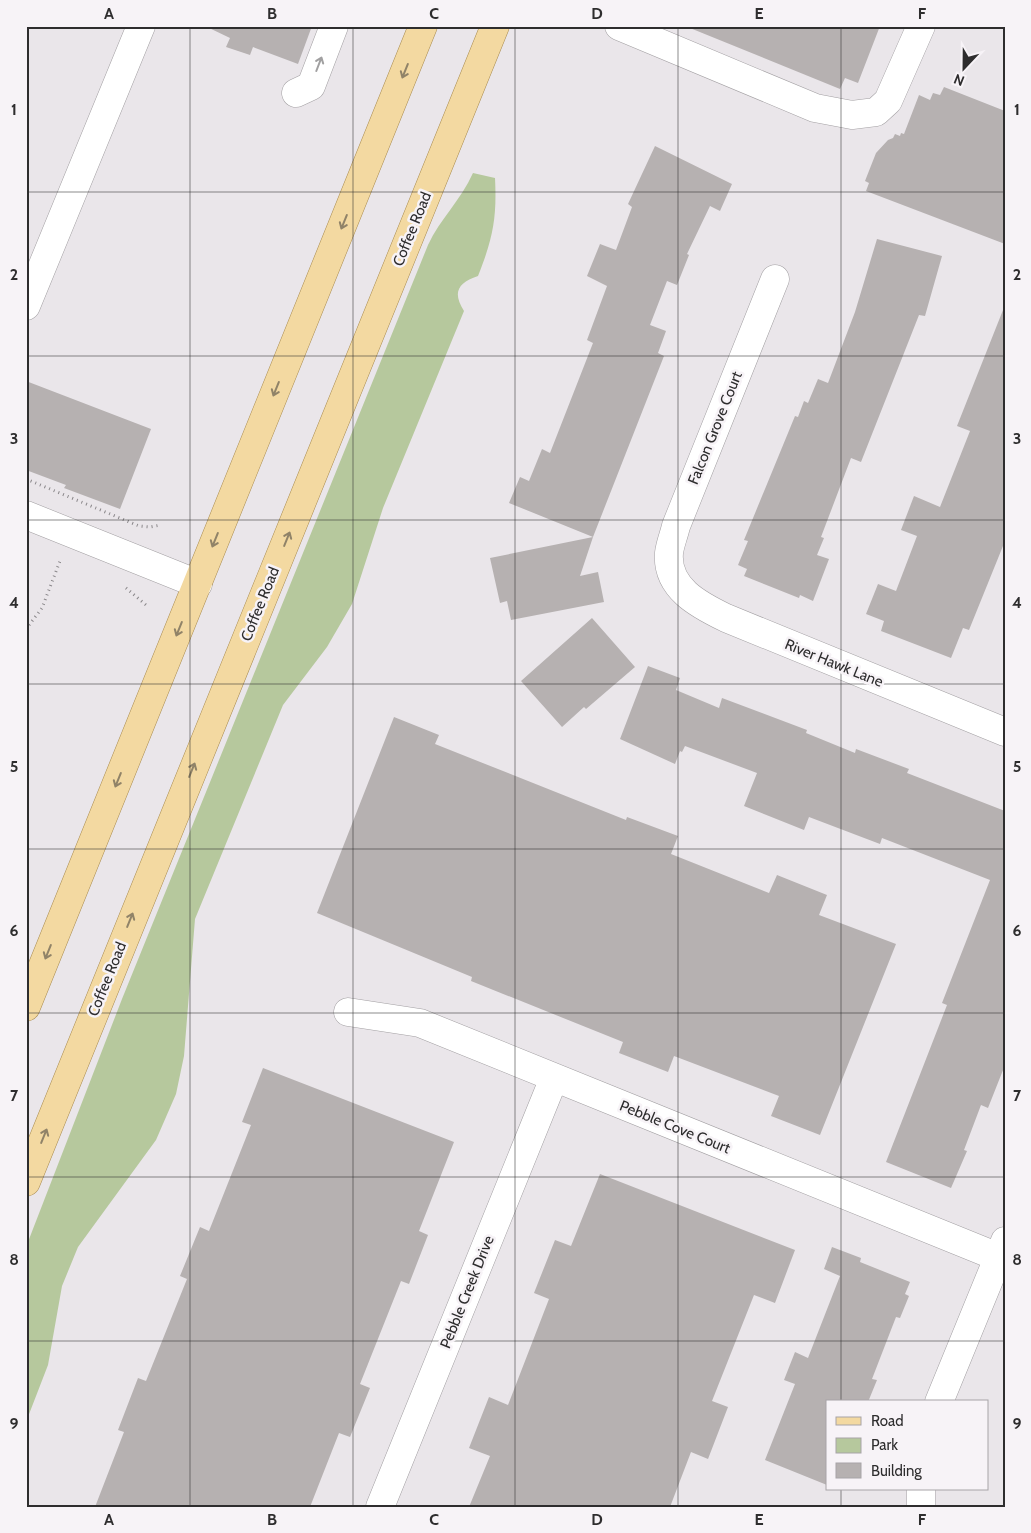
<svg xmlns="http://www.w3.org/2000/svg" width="1031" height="1533" viewBox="0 0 1031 1533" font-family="Cabin,sans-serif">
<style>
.green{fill:#b6c89d}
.building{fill:#b6b1b1}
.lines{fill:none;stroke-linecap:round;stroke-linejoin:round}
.minor-casing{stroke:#a3a0a3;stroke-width:29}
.major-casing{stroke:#a98c50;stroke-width:29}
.path{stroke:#8a878a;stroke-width:3;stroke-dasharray:1 4;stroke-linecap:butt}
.minor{stroke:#fff;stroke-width:28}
.major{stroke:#f3d9a1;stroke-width:28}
.oneway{stroke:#a1a0a1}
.oneway2{stroke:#908368}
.grid{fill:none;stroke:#2e2d2e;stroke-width:1;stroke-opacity:0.55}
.labels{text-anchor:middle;stroke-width:5;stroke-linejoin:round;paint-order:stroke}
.street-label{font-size:15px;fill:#2e2d2e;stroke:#f7f3f7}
.neatline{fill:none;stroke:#2e2d2e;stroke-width:2}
.grid-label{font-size:16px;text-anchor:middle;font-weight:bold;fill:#2e2d2e}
</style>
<rect width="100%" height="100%" fill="#eae6ea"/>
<path class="green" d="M473,173L495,178C497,218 493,238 478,276C458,283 452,292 464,311L383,508L352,604L327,647L283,705L195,919L184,1056L176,1094L156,1140L78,1247L62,1286L48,1365L26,1422V1247L122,999L428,245C440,219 461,200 473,173Z"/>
<g class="building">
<path d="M205,26H312L298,64L253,47L250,55L226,47L230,38Z"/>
<path d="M685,26H880L858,83L845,78L840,89Z"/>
<path d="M944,87L1005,111V244L866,191L869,183L865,181L876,153L888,140L893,138L895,134L900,136L901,133L904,134L919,95L930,100L933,93L940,95Z"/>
<path d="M655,146L732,184L720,211L710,206L687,254L689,255L677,285L667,281L650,325L666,331L658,353L664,356L593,537L580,576L598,572L604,602L511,620L507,601L500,603L490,558L593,537L509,503L520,477L529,481L542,449L550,453L593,343L587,340L607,286L587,276L600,244L616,250L632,207L628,204Z"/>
<path d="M877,239L942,256L925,316L919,315L861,462L851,458L821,537L824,538L817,555L829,559L813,601L800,595L799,598L744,576L747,569L738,565L748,541L744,540L795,416L798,417L804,401L808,403L818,379L828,383L855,312Z"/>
<path d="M1003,310L1005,541L969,630L963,628L951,658L881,631L884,621L866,614L878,584L896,591L917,536L901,530L914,496L940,507L970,431L957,426Z"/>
<path d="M26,381L151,429L120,509L64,488L66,485L26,470Z"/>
<path d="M592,618L635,667L586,709L584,707L562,727L521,681Z"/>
<path d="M648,666L680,678L676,690L719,708L722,698L807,730L806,733L855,753L856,749L909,769L907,773L1005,811V1065L988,1108L981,1105L964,1150L967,1151L951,1188L886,1162L947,1005L942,1003L990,880L882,838L880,844L809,817L804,830L744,806L757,773L685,746L682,752L680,751L675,764L620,739Z"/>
<path d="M394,717L439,735L435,744L626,820L627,817L678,836L671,854L769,893L777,875L827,895L819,915L896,944L820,1135L771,1116L779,1096L674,1056L668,1072L619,1053L623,1042L471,981L472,977L317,913Z"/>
<path d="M263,1068L454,1142L419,1231L428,1235L409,1284L401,1281L360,1384L370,1388L350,1437L339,1433L310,1507H95L124,1432L118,1430L138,1378L146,1381L187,1279L180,1276L200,1227L209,1231L251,1125L242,1122Z"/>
<path d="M600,1174L795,1250L775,1303L754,1295L712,1401L728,1407L708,1459L691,1452L670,1507H469L490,1456L469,1448L489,1397L508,1405L549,1299L534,1293L555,1240L571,1246Z"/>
<path d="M832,1247L861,1258L860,1262L910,1282L905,1294L909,1296L900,1318L896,1317L872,1379L877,1380L868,1402H827V1485L765,1460L795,1384L784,1380L795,1352L808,1358L840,1276L824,1269Z"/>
</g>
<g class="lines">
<g class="minor-casing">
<g id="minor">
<path d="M619,26L815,108L852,115L876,112L888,101L921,26"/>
<path d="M296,93L311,86L334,26"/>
<path d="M775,279L676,526C674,535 670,544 669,553C666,588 699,605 726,618L1005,732"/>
<path d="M26,306L141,26"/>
<path d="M26,515L198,584"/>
<path d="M348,1012L420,1023L998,1257"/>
<path d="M939,1402L1005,1241"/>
<path d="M380,1507L554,1078"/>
<path d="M921,1507V1489"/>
</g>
</g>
<g class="major-casing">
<g id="major">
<path d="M26,1007L423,26"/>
<path d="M26,1182L495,26"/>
</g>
</g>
<g class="path">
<path d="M26,479L139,526L150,527L161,525"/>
<path d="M126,588L146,605"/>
<path d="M26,629L42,608L60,561"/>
</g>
<use href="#minor" class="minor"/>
<use href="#major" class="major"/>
</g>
<defs><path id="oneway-shaft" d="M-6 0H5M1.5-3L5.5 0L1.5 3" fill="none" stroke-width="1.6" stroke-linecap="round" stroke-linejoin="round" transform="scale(1.25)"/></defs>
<use class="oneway" href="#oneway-shaft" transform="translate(319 64) rotate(-69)"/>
<g class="oneway2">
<use href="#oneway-shaft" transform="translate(405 71) rotate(112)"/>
<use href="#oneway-shaft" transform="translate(344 222) rotate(112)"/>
<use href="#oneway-shaft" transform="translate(276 389) rotate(112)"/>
<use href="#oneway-shaft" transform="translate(287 539) rotate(-68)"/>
<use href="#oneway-shaft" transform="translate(215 540) rotate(112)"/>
<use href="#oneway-shaft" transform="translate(179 629) rotate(112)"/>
<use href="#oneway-shaft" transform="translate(192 770) rotate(-68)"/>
<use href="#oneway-shaft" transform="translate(118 780) rotate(112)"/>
<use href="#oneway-shaft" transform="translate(130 920) rotate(-68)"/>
<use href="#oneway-shaft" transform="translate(48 952) rotate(112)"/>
<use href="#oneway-shaft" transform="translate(44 1136) rotate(-68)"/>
</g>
<path class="grid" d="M190,26V1507M353,26V1507M515,26V1507M678,26V1507M841,26V1402M26,192H1005M26,356H1005M26,520H1005M26,684H1005M26,849H1005M26,1013H1005M26,1177H1005M26,1341H1005M841,1489V1507"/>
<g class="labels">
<g class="street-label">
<text transform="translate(412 229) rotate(-68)" y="5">Coffee Road</text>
<text transform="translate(715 428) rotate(-68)" y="5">Falcon Grove Court</text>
<text transform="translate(260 604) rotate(-68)" y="5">Coffee Road</text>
<text transform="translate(834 663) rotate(22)" y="5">River Hawk Lane</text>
<text transform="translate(107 979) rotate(-68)" y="5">Coffee Road</text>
<text transform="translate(675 1127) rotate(22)" y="5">Pebble Cove Court</text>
<text transform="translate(467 1292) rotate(-68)" y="5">Pebble Creek Drive</text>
</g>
</g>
<rect width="1031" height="1533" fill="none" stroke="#f7f3f7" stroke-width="55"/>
<rect x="826" y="1400" width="162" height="90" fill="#f7f3f7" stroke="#a7a4a7"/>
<rect x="836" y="1417" width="25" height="8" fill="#f3d9a1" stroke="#a7a4a7"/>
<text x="871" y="1426" font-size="15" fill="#2e2d2e">Road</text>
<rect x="836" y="1438" width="25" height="15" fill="#b6c89d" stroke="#a7a4a7"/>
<text x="871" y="1450" font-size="15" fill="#2e2d2e">Park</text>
<rect x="836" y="1463" width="25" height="15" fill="#b6b1b1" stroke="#a7a4a7"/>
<text x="871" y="1476" font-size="15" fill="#2e2d2e">Building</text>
<g transform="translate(964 68) rotate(202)" stroke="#f7f3f7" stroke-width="4" paint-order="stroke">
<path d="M0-4L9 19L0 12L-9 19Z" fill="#2e2d2e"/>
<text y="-8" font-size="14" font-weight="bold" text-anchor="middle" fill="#2e2d2e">N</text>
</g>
<rect x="28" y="28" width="976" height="1478" class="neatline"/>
<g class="grid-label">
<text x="109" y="19">A</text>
<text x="272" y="19">B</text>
<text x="434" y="19">C</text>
<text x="597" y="19">D</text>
<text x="759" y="19">E</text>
<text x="922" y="19">F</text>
<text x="14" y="115">1</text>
<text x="1017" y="115">1</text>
<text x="14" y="280">2</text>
<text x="1017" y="280">2</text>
<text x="14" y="444">3</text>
<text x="1017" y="444">3</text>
<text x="14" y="608">4</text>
<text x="1017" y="608">4</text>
<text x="14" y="772">5</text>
<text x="1017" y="772">5</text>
<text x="14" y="936">6</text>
<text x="1017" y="936">6</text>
<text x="14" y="1101">7</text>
<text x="1017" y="1101">7</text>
<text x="14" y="1265">8</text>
<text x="1017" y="1265">8</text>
<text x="14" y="1429">9</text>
<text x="1017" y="1429">9</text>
<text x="109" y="1525">A</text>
<text x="272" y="1525">B</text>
<text x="434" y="1525">C</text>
<text x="597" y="1525">D</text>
<text x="759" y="1525">E</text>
<text x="922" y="1525">F</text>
</g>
</svg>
